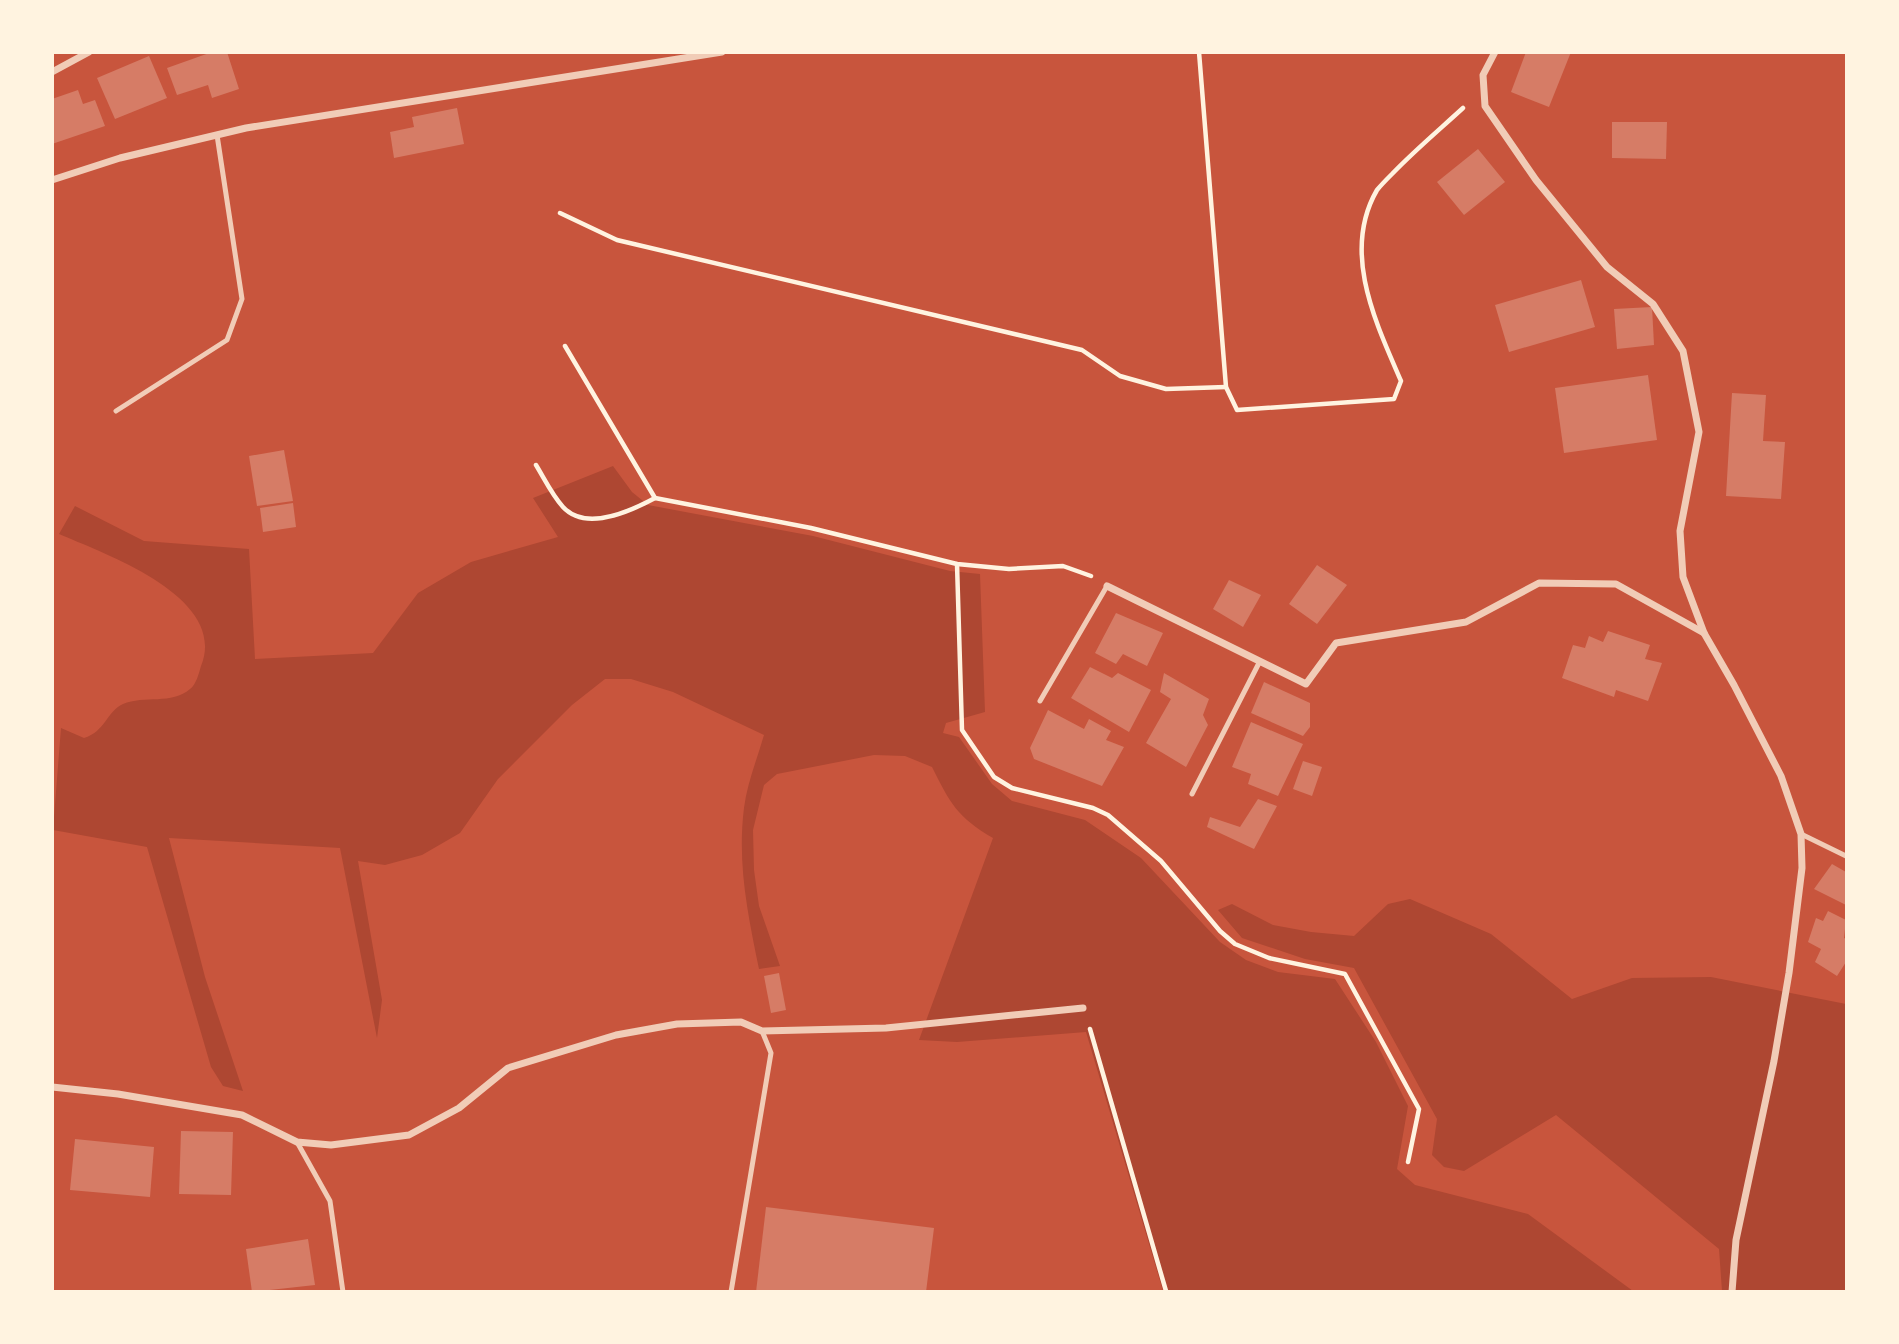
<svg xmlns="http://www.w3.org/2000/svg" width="1899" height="1344" viewBox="0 0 1899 1344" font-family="'Exo 2',sans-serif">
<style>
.green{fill:#ae4732}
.building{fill:#d67c66}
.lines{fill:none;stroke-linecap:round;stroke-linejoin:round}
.path{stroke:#fff3e0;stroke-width:4.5}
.service{stroke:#f1ccb7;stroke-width:5}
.minor{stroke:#f1ccb7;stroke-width:7}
</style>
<rect width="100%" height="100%" fill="#c8553d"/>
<g class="green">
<path d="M613,466L632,492L648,505L813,536L950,571L980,574L985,712L946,723L943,733L959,737L992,784L1012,801L1085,820L1141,858L1220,942L1246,960L1278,972L1335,979L1376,1042L1408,1106L1397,1169L1415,1185L1528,1214L1633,1291H1163L1086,1032L957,1042L919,1040L993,838C957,817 950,803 932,767L905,756L874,755L777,774L764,785L753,830L754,870L759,906L780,966L759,969C748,915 737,864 744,808C747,784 757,759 764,735L673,692L631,679H605L572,705L498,779L460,833L422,855L385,865L358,861L382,1000L377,1038L340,848L169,838L205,977L243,1091L223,1086L211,1067L147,847L53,830L61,728L84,738C105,732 107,711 123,704C144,695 172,705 190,689C196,685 199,673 201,666C229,597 105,554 59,534L75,506L144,541L249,549L255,659L373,653L418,593L471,562L558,537L533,498Z"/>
<path d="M1410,899L1491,934L1572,999L1632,978L1711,977L1846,1004V1291H1722L1719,1249L1556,1115L1464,1171L1444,1167L1432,1155L1437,1119L1354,968L1305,959L1242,938L1218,910L1232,904L1273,925L1311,932L1354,936L1388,904Z"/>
</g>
<g class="building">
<path d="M212,52H227L239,89L212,98L208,85L177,95L167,68Z"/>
<path d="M1526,52H1571L1549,107L1511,92Z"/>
<path d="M149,56L167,98L115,119L97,78Z"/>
<path d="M78,90L83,104L95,100L105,126L52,144V99Z"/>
<path d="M457,108L464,144L394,158L390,132L414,127L412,117Z"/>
<path d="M1612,122H1667L1666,159L1612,158Z"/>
<path d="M1478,149L1505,182L1464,215L1437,182Z"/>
<path d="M1581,280L1595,327L1509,352L1495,305Z"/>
<path d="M1652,307L1654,345L1617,349L1614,309Z"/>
<path d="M1648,375L1657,440L1564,453L1555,388Z"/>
<path d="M1732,393L1766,395L1763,441L1785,442L1781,499L1726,496Z"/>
<path d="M284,450L293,501L257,506L249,456Z"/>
<path d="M293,503L296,527L263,532L260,508Z"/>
<path d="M1317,565L1347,585L1317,624L1289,604Z"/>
<path d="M1229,580L1261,595L1243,627L1213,609Z"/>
<path d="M1116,613L1163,633L1147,666L1123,654L1116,664L1095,653Z"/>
<path d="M1608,631L1650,645L1645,659L1662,663L1648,701L1616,690L1614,697L1562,678L1573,645L1585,648L1589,636L1603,642Z"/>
<path d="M1090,667L1112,678L1118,673L1151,690L1129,732L1071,698Z"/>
<path d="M1164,673L1209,699L1203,715L1208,725L1186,767L1146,743L1171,699L1160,692Z"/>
<path d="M1264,682L1310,703V727L1303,736L1251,713Z"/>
<path d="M1048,710L1084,729L1089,719L1111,731L1106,740L1124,747L1102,786L1034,759L1030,748Z"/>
<path d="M1251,722L1303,744L1278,796L1248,784L1251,774L1232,767Z"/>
<path d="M1303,761L1322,767L1312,796L1293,789Z"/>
<path d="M1258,799L1277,806L1254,849L1207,827L1210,817L1240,827Z"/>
<path d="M1832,864L1846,872V905L1814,889Z"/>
<path d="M1828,911L1846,920L1844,938L1846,939V962L1837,976L1815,962L1821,949L1808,942L1816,918L1823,921Z"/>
<path d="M779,973L786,1010L771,1013L764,976Z"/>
<path d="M181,1131L233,1132L231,1195L179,1194Z"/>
<path d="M75,1139L154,1147L150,1197L70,1190Z"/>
<path d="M766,1207L934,1228L926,1292H756Z"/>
<path d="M308,1239L315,1285L252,1292L246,1249Z"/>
</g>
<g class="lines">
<g class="path">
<path d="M1199,52L1226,387L1237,410L1394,399L1401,381C1376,323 1341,252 1377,190C1381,185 1387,179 1392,174C1414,151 1439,130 1463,108"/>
<path d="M560,213L617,240L1082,350L1120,376L1166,389L1226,387"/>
<path d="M565,346L655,498L811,528L957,564L1009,569L1063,566L1091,576"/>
<path d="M536,465C544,478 552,495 563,507C586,532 631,511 655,498"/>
<path d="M957,564L962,730L994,777L1012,788L1093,808L1108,815L1161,861L1220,931L1235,944L1269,958L1345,974L1419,1109L1408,1162"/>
<path d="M1090,1029L1166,1291"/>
</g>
<g class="service">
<path d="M116,411L227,340L242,299L217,135"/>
<path d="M1040,701L1107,586"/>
<path d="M1192,794L1260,661"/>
<path d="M1801,834L1846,856"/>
<path d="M297,1142L330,1201L343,1292"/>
<path d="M731,1292L771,1053L762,1031"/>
</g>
<g class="minor">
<path d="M1495,52L1483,75L1485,106L1536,180L1607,267L1653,304L1683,351L1699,432L1680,531L1683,577L1704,633L1734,685L1781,776L1801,834L1802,868L1789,973L1774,1061L1736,1240L1732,1292"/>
<path d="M52,72L89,52"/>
<path d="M52,180L120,158L246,128L722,52"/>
<path d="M1107,586L1306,684L1336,643L1466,622L1539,583L1616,584L1704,633"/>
<path d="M52,1087L118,1094L242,1115L297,1142L331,1145L409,1135L459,1108L508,1068L616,1035L677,1024L741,1022L762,1031L886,1028L1083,1008"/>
</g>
</g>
<rect width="1899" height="1344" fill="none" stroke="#fff3e0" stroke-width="108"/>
</svg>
